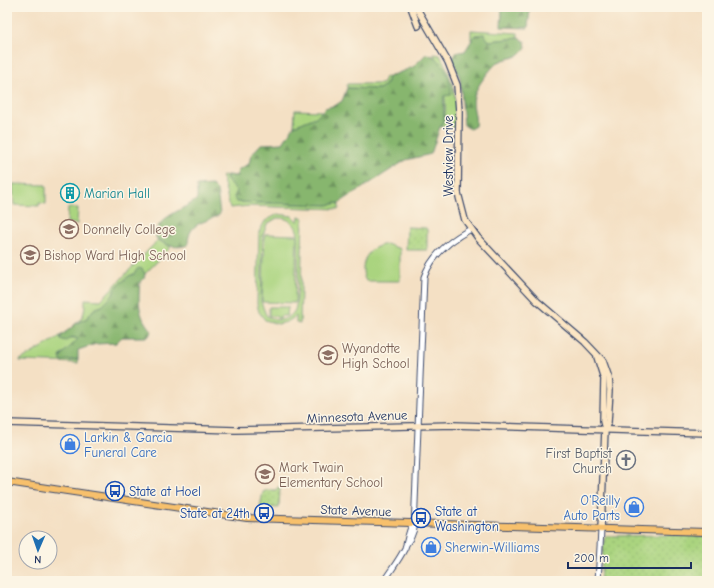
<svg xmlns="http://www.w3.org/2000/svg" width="714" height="588" viewBox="0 0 714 588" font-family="'Comic Neue',sans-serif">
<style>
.grass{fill:#aad47f;stroke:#62826e;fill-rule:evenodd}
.forest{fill:url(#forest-firs);stroke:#517266}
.park{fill:url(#park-dots);stroke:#62826e}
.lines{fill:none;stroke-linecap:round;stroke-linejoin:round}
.tertiary-casing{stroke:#3c4a6d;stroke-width:7}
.secondary-casing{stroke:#3c4a6d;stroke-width:8}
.primary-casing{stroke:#3c4a6d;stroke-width:8}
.tertiary{stroke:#fff;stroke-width:5}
.secondary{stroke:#fce6c4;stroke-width:5.5}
.primary{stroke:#f7c06c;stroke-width:6}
.labels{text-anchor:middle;stroke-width:3;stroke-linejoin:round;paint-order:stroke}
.street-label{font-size:13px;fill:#1b2f5e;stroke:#fcf5e5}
.culture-label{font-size:13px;fill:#0d838f;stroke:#fcf5e5;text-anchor:start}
.education-label{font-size:13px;fill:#785e54;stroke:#fcf5e5;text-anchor:start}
.shop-label{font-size:13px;fill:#366cbe;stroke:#fcf5e5;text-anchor:start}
.worship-label{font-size:13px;fill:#5b616d;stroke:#fcf5e5;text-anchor:end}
.transit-label{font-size:13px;fill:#164399;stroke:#fcf5e5;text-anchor:start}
</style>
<defs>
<pattern id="forest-firs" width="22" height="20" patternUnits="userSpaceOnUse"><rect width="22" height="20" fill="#87b66e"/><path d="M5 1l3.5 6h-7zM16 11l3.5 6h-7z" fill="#6e945e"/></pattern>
<pattern id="park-dots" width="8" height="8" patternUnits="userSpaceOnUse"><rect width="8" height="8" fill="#aad47f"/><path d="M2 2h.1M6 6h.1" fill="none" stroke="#92b670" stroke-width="1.8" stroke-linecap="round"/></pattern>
</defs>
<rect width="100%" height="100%" fill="#fcf5e5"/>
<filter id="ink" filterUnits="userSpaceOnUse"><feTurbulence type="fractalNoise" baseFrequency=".025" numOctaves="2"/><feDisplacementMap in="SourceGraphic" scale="8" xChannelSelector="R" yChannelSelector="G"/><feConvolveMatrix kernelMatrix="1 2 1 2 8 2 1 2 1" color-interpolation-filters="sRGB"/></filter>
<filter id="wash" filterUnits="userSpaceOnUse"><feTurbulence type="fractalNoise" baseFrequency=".012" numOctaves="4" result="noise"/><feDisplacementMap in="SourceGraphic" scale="16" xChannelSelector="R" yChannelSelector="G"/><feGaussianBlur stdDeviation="0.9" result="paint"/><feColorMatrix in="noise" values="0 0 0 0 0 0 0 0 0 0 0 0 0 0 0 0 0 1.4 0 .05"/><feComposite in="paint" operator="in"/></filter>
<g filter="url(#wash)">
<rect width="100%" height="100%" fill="#f4e0c4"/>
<g class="grass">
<path d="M471,30L518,33V38L489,41L475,35L471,40Z"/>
<path d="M434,54L440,55C454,81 457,98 456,127H440C453,108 439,75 434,54Z"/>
<path d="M385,77H388L386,85L379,89L347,88V84H382Z"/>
<path d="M295,110L322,111L319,116L294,126Z"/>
<path d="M228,175L226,179L237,191L236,202L327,205L339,203V209L249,206L230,208L222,176Z"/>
<path d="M13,184L46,185V204L39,203V206L14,205Z"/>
<path d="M68,208H78L77,224L67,223Z"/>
<path d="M278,214L292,216L298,222L299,217H303L300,324L296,323V316L287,322L278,324L265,320L259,312L257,304L259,232L265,221ZM277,218C288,217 297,224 298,235C298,249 299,299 295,310C289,321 275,323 266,315L261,302L263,235L267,224Z"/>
<path d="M265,234L297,235L295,303L262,302Z"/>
<path d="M158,240L171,247L145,274L142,269H138L134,274L129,276L115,288L113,295L102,306L94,309L87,318L77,323L61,336L79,339L60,356L71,361L78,359V363L20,361V360C36,351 71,332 82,317C85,312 85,305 85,299L101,300Z"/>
<path d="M387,244L400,249V281H366C359,270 365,251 377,247C380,245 384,245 387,244Z"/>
<path d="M269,307H288L287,316H280V318H277L276,316H269Z"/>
</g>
<g class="forest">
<path d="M502,7H530L528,28L501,27Z"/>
<path d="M484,34L489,41L518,38L525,41L526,47C517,61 508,56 497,63C490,69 476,87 474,96C471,106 477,115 475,126L470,129L464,125L460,78L453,60L455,53L465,51L475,35Z"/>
<path d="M426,54C442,55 452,80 451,95L444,96V121L440,127L431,154L406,160L339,203L327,205L236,202L234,197L237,191L226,179L228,175L236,176L239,169L249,164L251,155L261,144L283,143L294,126L318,116L325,108L336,105L342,101L347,88L379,89L386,85L388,77L413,67Z"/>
<path d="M212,185L217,190L220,214C206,224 188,220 188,245C175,249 167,246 156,238C153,217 185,210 197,199V186Z"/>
<path d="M138,268L142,269L145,274L144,279L140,282C138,300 138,318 152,331L148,337H122L116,343L96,344L78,350V359L61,361L60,357L78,339L72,337L66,341L60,339L61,336L77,323L87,318L94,309L102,306L113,295L115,288L129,276L134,274Z"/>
</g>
<g class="park">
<path d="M407,227L426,228L427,230V250H406Z"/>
<path d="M278,487H280L279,508L260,507L263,492L267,490H276Z"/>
<path d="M671,535L707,536V581H600L604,540L606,536Z"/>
</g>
</g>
<g filter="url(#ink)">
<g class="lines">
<g class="tertiary-casing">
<g id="tertiary">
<path d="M407,543L411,537L414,529L424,277C432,255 450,240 471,229"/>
<path d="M384,581C391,570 399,560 405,548C408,540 408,531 413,524"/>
<path d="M598,581L601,530"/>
</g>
</g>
<g class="secondary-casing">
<g id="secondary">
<path d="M411,7L418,26"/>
<path d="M416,7L448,62L457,85L459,111L458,193L465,220L478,238L537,301L585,342L603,361L609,378L610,390L608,422L605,429"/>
<path d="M597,357L604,379L603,421L605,429L601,530"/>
<path d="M7,423L235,430L454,425L707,433"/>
</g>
</g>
<g class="primary-casing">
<path id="primary" d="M7,482L247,518L707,532"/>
</g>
<use href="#tertiary" class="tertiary"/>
<use href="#secondary" class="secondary"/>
<use href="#primary" class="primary"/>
</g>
</g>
<defs>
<g id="building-ring" transform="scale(1)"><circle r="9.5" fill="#fcf5e5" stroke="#0f9aa8" stroke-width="1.5"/><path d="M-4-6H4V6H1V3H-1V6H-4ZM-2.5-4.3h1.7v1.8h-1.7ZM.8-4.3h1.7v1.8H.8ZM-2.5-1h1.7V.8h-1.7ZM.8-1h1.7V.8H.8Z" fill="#0f9aa8"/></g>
<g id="university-ring" transform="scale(1)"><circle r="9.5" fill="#fcf5e5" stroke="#8d6e63" stroke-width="1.5"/><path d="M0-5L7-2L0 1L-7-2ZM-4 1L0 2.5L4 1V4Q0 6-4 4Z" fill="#8d6e63"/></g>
<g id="school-ring" transform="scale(1)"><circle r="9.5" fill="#fcf5e5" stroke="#8d6e63" stroke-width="1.5"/><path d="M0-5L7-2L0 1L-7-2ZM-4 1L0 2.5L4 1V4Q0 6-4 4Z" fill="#8d6e63"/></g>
<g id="shop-ring" transform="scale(1)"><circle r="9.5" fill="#fcf5e5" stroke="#3f7fe0" stroke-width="1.5"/><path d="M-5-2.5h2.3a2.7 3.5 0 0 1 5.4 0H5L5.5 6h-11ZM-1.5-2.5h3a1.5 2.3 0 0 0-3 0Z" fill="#3f7fe0"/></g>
<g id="church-ring" transform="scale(1)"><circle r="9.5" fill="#fcf5e5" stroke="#6b7280" stroke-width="1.5"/><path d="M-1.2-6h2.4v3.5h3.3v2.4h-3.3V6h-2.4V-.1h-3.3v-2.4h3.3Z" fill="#6b7280"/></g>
<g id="bus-ring" transform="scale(1)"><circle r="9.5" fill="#fcf5e5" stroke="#1a4fb4" stroke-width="1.5"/><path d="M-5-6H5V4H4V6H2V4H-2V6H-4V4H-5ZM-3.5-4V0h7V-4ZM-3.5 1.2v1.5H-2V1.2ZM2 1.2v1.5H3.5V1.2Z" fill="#1a4fb4"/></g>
</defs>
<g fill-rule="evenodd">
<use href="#building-ring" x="70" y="193"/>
<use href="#university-ring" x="69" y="229"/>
<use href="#school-ring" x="30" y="255"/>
<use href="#school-ring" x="328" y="355"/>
<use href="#shop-ring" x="70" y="444"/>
<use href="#church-ring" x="626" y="460"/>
<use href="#school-ring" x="265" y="474"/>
<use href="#bus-ring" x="115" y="491"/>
<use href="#shop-ring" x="634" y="507"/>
<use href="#bus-ring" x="264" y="513"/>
<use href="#bus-ring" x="421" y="518"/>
<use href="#shop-ring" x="431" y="547"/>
</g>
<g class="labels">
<g class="street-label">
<text transform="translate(448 156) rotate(-90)" y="5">Westview Drive</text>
<text transform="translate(357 416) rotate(-2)" y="5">Minnesota Avenue</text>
<text transform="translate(356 510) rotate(2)" y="5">State Avenue</text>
</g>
<g class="culture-label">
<text x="84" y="198">Marian Hall</text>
</g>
<g class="education-label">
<text x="83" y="234">Donnelly College</text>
<text x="44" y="260">Bishop Ward High School</text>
<text x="342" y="353">Wyandotte<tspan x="342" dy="15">High School</tspan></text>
<text x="279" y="472">Mark Twain<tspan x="279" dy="15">Elementary School</tspan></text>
</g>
<g class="shop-label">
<text x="84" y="442">Larkin &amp; Garcia<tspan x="84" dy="15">Funeral Care</tspan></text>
<text x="620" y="505" text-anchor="end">O'Reilly<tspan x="620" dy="15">Auto Parts</tspan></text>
<text x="445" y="552">Sherwin-Williams</text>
</g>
<g class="worship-label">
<text x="612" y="458">First Baptist<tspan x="612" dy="15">Church</tspan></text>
</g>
<g class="transit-label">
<text x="129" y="496">State at Hoel</text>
<text x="435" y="516">State at<tspan x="435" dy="15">Washington</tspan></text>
<text x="250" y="518" text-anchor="end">State at 24th</text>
</g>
</g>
<rect width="714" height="588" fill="none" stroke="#fcf5e5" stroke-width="24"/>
<g transform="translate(38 550) rotate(182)"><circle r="19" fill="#fcf5e5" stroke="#a2a6af"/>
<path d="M0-3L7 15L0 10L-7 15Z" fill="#1f6fb2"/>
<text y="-6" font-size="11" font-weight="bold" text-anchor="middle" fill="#1b2f5e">N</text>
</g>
<path d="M568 562v6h123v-6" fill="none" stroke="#1b2f5e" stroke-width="2"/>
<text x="574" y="562" font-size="12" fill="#1b2f5e" stroke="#fcf5e5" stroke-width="3" paint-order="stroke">200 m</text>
</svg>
